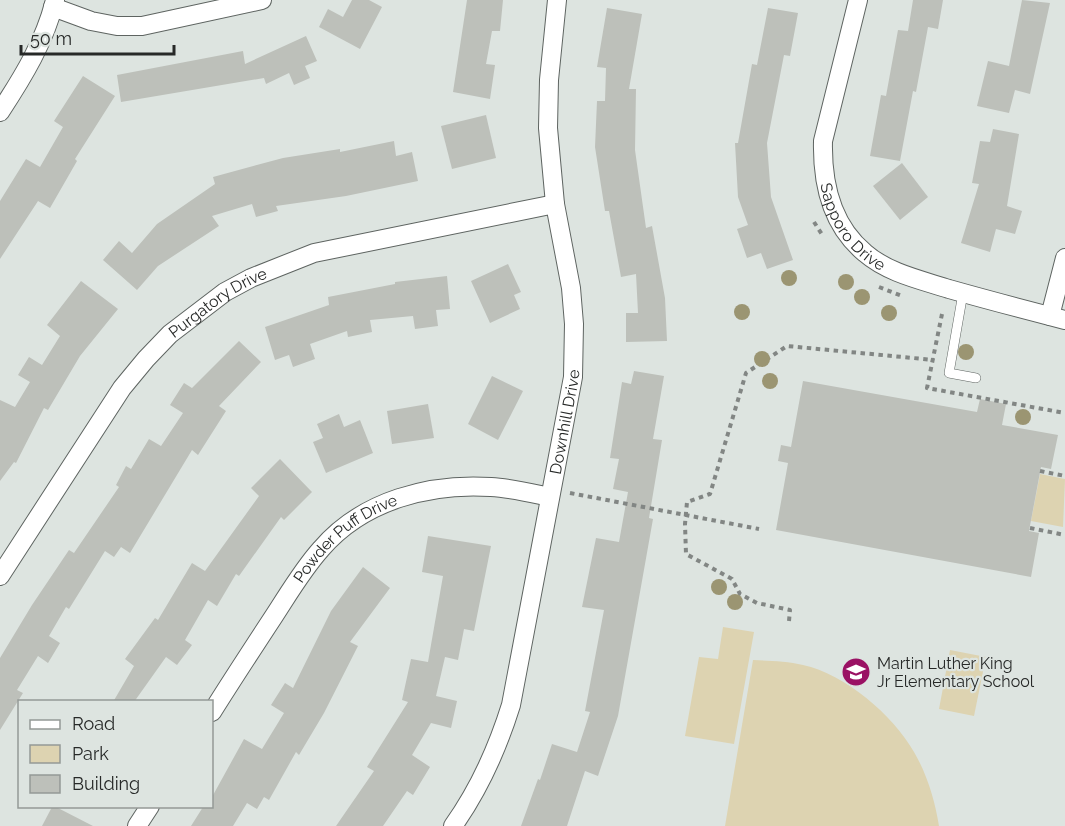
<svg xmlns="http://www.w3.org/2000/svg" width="1065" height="826" viewBox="0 0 1065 826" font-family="Raleway,sans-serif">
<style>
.green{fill:#ddd3b1}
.building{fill:#bdc0ba}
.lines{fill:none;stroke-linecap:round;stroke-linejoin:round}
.service-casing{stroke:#5e6461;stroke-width:10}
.minor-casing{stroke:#5e6461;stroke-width:20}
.path{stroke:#828684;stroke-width:4;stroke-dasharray:4.5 4.5;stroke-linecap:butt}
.service{stroke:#fff;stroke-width:9}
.minor{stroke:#fff;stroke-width:18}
.tree{fill:#9b9572}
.labels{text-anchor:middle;stroke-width:4.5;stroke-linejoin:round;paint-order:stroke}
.street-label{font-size:16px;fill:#272928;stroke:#dde4e0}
.poi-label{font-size:16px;fill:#272928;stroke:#dde4e0;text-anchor:start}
</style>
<rect width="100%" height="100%" fill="#dde4e0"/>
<g class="green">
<path d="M1040,474L1065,479L1063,527L1031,521Z"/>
<path d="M723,627L754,632L734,744L685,736L699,657L718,659Z"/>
<path d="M950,650L986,657L974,716L939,709Z"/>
<path d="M753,660C769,661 787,661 803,665C845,674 893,715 914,752C927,774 935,801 939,826H725Z"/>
</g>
<g class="building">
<path d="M352,0H369L382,7L360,49L319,27L328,9L343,17Z"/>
<path d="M467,0H503L500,31H492L486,64L495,65L490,99L453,92Z"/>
<path d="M913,0H943L938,29L928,27L916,92L913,91L900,161L870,156L881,95L886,96L898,30L908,31Z"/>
<path d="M1022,0L1050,3L1030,94L1015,90L1009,113L977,106L988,61L1009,66Z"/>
<path d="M607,8L642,14L629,89H636L635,150L646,228L652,226L665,298L667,341L626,342V313H638L636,274L621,277L609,211H605L595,147L597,101H605L606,68L597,67Z"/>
<path d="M768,8L798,13L790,56L784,55L767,143L771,197L793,260L767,269L761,253L747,258L737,229L748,225L738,197L735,143H738L752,64L757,65Z"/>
<path d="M306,36L317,61L305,66L310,78L294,85L289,73L266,84L264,78L121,102L117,75L243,51L245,64Z"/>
<path d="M83,76L115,96L75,159L77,161L50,208L38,201L0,259V201L26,159L40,167L63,127L54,121Z"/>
<path d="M486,115L496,158L452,169L441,126Z"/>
<path d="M993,129L1019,134L1007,206L1022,211L1015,234L996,229L990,252L961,243L979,184L972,183L980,141L990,142Z"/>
<path d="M394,141L396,156L412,152L418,181L346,196L276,206L278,211L256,217L252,204L212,216L219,226L158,266L137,290L103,260L119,241L132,253L157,224L215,184L213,177L283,158L340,149V152Z"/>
<path d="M902,163L928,197L900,220L873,186Z"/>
<path d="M508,264L521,292L514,295L520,309L490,323L471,281Z"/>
<path d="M447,276L450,309L436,310L438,326L415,329L413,316L370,320L372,332L348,337L347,331L310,344L315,359L293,367L289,355L275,360L265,327L329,305L328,297L395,284V282Z"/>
<path d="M81,281L118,309L80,356L48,410L44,408L16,463L14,462L0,481V400L15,407L30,382L18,375L29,357L42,365L60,336L47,325Z"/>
<path d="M239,341L261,362L219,406L226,411L198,455L192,450L130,553L121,547L114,557L105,551L69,609L66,607L49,636L60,643L48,663L38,656L17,690L23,693L0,730V658L32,605L69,550L74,553L119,487L116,485L126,466L131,469L149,439L161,446L183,413L170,405L184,383L192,388Z"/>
<path d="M634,371L664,376L653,439L662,440L649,518L653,519L618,716L598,776L585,771L567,826H521L538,779L540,780L552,744L577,752L590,712L585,711L604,610L582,607L596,538L619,542L628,492L613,489L619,459L610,458L622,382L631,384Z"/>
<path d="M492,376L523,391L498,440L468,424Z"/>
<path d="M803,381L977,412L980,399L1006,404L1002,425L1058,435L1051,469L1041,467L1029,531L1039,533L1031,577L776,530L788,463L778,461L781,445L791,447Z"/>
<path d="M428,404L434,438L392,444L387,411Z"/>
<path d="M339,414L344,427L360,420L373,453L326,473L313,442L323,438L317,424Z"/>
<path d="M280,459L312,492L284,520L281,517L239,576L236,574L217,606L208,600L185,640L192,645L177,665L166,657L134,702H113L134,666L125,659L155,618L158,620L192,563L205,571L259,496L251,488Z"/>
<path d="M428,536L491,546L474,631L464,629L458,660L445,657L436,696L457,701L451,728L431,723L412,755L430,767L413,795L407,791L383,826H336L374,771L367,767L408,702L402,700L411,659L428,662L443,576L422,572Z"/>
<path d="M363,567L390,588L350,642L358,646L324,713L299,755L296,752L269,800L264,797L257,809L247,803L233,826H191L203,807H212V797L244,739L262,749L284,713L271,705L285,683L293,688L331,611Z"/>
<path d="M52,807H56L93,826H42Z"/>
</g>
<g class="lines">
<g class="service-casing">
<path id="service" d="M963,293L949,373L976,378"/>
</g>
<g class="minor-casing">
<g id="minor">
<path id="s1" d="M858,0L823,141C822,182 831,225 865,253C888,273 921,280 949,289C988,300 1026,310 1065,320"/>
<path d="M53,7L91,21L117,26H142L262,0"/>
<path d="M0,112C23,77 45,41 55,0"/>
<path d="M1050,316L1065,258"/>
<path id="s2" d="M0,576L122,388L146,359L170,334L225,292L251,278L314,253L555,204"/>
<path id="s3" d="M212,712C232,680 253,648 274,616C289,593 303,569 321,549C363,500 430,483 491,487C511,488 531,493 550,497"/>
<path d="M137,826L150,806"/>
<path id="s4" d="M453,826C480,788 497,750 511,705L573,377L574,324L571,288L555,204L548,128L549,80L557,0"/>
</g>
</g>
<g class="path">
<path d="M814,222L823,236"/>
<path d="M879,287L902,296"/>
<path d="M942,314L927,388L1065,413"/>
<path d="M1040,471L1065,476"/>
<path d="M570,493L759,529"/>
<path d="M1030,528L1065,535"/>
<path d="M789,621L790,610L757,603L740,594L732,579L686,554L685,524L687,502L710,494L746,373L787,346L934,360"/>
</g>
<use href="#service" class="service"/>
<use href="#minor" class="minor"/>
</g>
<g class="tree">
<circle cx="789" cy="278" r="8"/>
<circle cx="846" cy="282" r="8"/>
<circle cx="862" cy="297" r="8"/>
<circle cx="742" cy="312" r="8"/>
<circle cx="889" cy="313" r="8"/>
<circle cx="966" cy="352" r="8"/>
<circle cx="762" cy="359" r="8"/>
<circle cx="770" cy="381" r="8"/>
<circle cx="1023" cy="417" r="8"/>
<circle cx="719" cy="587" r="8"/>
<circle cx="735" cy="602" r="8"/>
</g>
<defs>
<g id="school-disc" transform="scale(1.5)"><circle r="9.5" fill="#9a1164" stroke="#dde4e0"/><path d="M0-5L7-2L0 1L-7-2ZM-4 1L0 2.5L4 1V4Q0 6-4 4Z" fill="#fff"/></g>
</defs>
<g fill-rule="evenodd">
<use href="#school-disc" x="856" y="672"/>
</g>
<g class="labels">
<g class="street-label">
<text dy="6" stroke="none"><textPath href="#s1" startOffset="240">Sapporo Drive</textPath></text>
<text dy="6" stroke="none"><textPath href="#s2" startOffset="354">Purgatory Drive</textPath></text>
<text dy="6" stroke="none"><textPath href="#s4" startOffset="423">Downhill Drive</textPath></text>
<text dy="6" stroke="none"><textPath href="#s3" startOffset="222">Powder Puff Drive</textPath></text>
</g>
<g class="poi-label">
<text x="877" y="669">Martin Luther King<tspan x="877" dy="18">Jr Elementary School</tspan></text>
</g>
</g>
<rect x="18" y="700" width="195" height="108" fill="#dde4e0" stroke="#949996" stroke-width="1.5"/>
<rect x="30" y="720" width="30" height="9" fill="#ffffff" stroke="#949996" stroke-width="1.5"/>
<text x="72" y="730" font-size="18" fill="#272928">Road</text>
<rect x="30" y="745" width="30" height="18" fill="#ddd3b1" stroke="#949996" stroke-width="1.5"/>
<text x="72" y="760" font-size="18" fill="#272928">Park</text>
<rect x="30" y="775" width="30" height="18" fill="#bdc0ba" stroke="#949996" stroke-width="1.5"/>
<text x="72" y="790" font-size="18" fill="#272928">Building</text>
<path d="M21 45v9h153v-9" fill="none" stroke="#272928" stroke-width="3"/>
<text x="30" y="45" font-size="18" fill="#272928" stroke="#dde4e0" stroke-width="4.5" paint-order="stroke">50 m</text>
</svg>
